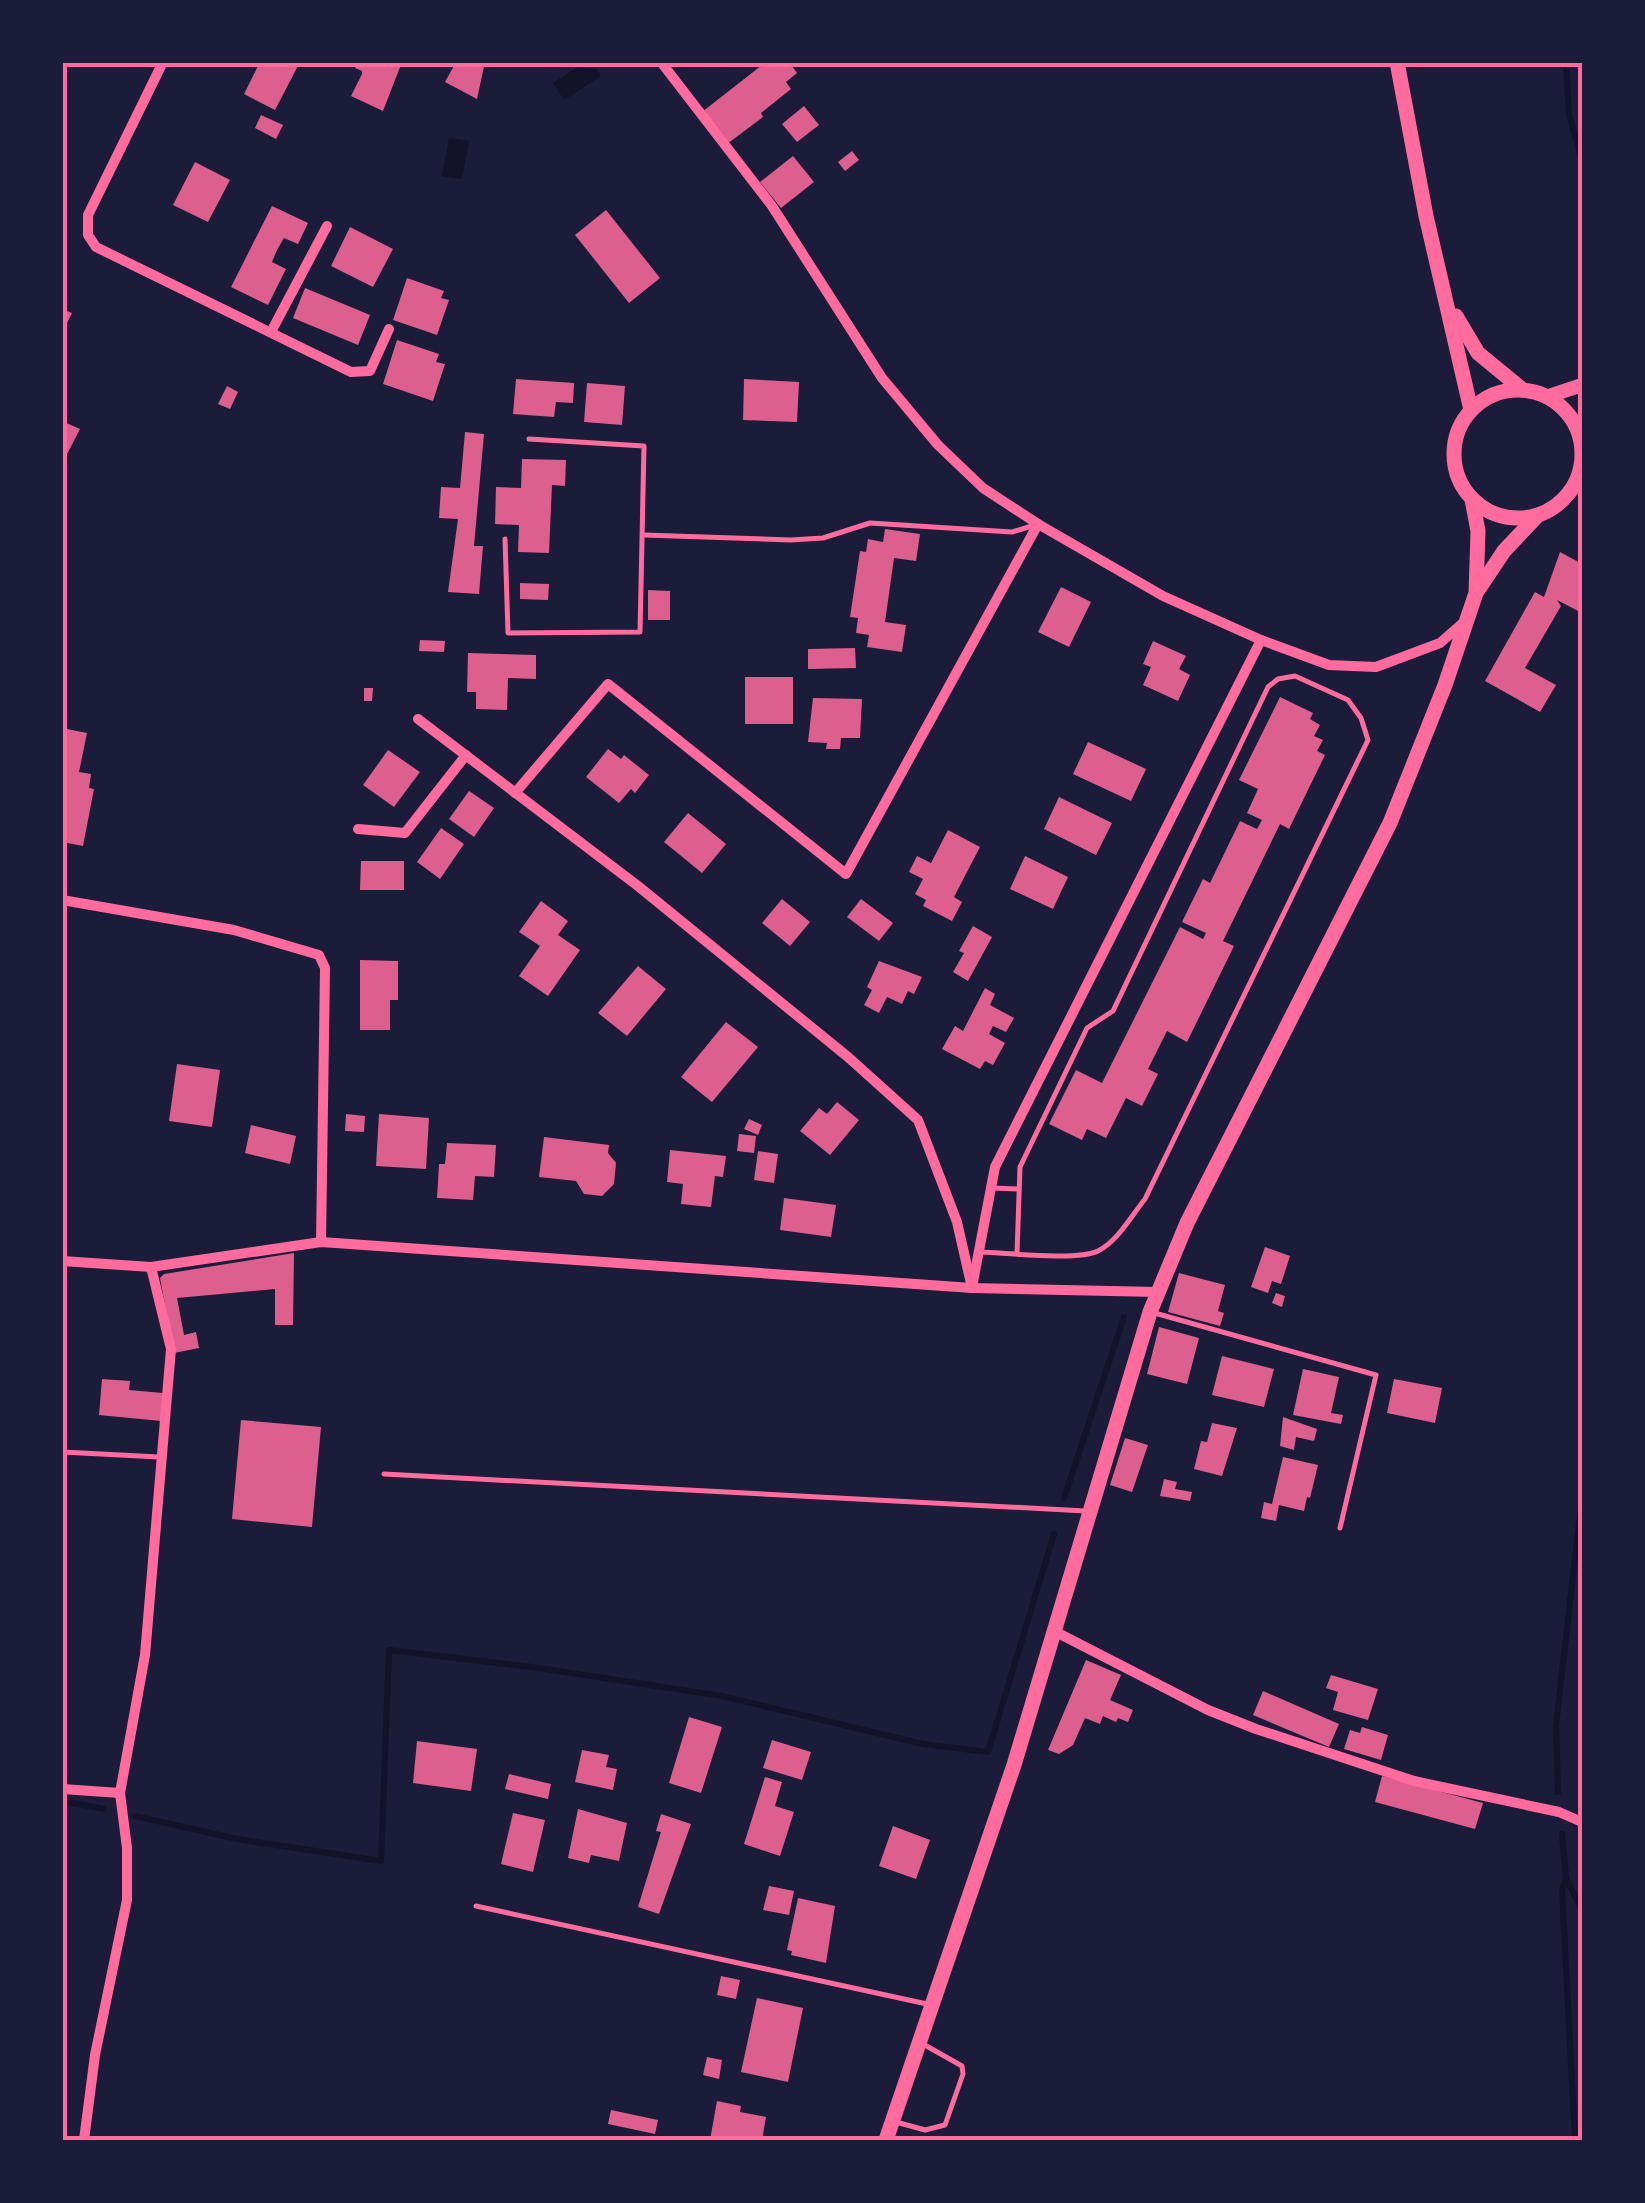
<svg xmlns="http://www.w3.org/2000/svg" width="1645" height="2203" viewBox="0 0 1645 2203" font-family="Inter,sans-serif">
<style>
.water{fill:#12122b}
.lines{fill:none;stroke-linecap:round;stroke-linejoin:round}
.stream{stroke:#12122b;stroke-width:6}
.building{fill:#dd5f8e}
.service{stroke:#ff6b9d;stroke-width:5}
.minor{stroke:#ff6b9d;stroke-width:10}
.secondary{stroke:#ff6b9d;stroke-width:14}
.primary{stroke:#ff6b9d;stroke-width:15}
.neatline{fill:none;stroke:#ff6b9d;stroke-width:4}
</style>
<rect width="100%" height="100%" fill="#1b1b3a"/>
<g class="water">
<path d="M584,63H592L601,76L564,100L553,83Z"/>
<path d="M449,138L469,141L462,179L442,176Z"/>
</g>
<g class="lines">
<g class="stream">
<path d="M1566,62L1569,114L1582,161"/>
<path d="M1064,1498L1124,1317"/>
<path d="M1558,1792L1556,1725L1582,1497"/>
<path d="M62,1801L104,1809"/>
<path d="M135,1816L237,1839L381,1861L389,1650L532,1667L722,1696L923,1744L988,1752L1054,1534"/>
<path d="M1562,1834L1566,1878L1582,1910"/>
<path d="M1566,1878L1562,1890L1575,2140"/>
</g>
</g>
<g class="building">
<path d="M260,62H300L275,110L244,94Z"/>
<path d="M358,62H402L383,111L351,96L362,74V71L355,68Z"/>
<path d="M456,62H485L477,99L445,82Z"/>
<path d="M766,62H789L797,73L786,82L791,89L761,113L763,117L727,144L702,112Z"/>
<path d="M804,106L819,125L797,142L782,124Z"/>
<path d="M261,115L283,125L276,139L255,128Z"/>
<path d="M852,151L859,160L845,171L838,162Z"/>
<path d="M793,156L814,182L781,208L760,182Z"/>
<path d="M195,162L230,180L208,222L173,205Z"/>
<path d="M272,206L308,223L298,244L284,238L277,250L272,262L286,269L268,305L231,287Z"/>
<path d="M606,210L660,278L629,303L575,235Z"/>
<path d="M350,227L393,249L373,287L331,266Z"/>
<path d="M407,278L444,291L441,298L449,300L437,335L393,320Z"/>
<path d="M305,288L370,315L358,345L293,318Z"/>
<path d="M62,309L72,313L62,333Z"/>
<path d="M397,340L439,354L436,362L445,364L433,401L383,384Z"/>
<path d="M516,379L574,383L573,403L556,402L554,417L513,414Z"/>
<path d="M744,379L799,382L797,422L743,420Z"/>
<path d="M587,383L625,386L622,425L584,422Z"/>
<path d="M227,386L238,392L230,409L218,404Z"/>
<path d="M62,421L80,429L62,464Z"/>
<path d="M465,432L484,434L474,546H483L479,594L448,592L458,519L439,518L441,487L460,488Z"/>
<path d="M522,459L566,460L565,486L552,485L549,553L518,552L519,525L495,524L496,487L521,488Z"/>
<path d="M885,529L920,534L916,561L894,558L885,622L906,625L902,652L867,647L869,635L856,633L858,618L850,617L860,551L866,552L868,539L883,542Z"/>
<path d="M1560,552L1582,564V613L1557,600L1561,606L1525,668L1556,685L1540,712L1485,681L1535,592L1544,597Z"/>
<path d="M520,583L549,584L548,600L520,599Z"/>
<path d="M1061,587L1091,602L1069,647L1038,632Z"/>
<path d="M648,590L670,591V620H648Z"/>
<path d="M420,640L445,641L444,652L419,651Z"/>
<path d="M1153,641L1186,656L1179,669L1190,675L1178,701L1143,685L1151,667L1143,664Z"/>
<path d="M855,648L856,668L808,669V649Z"/>
<path d="M468,653L536,655V679L508,678L507,710L476,709V692H467Z"/>
<rect x="745" y="677" width="48" height="47"/>
<path d="M364,688H373L372,701H364Z"/>
<path d="M1280,697L1313,713L1310,719L1320,725L1314,736L1323,740L1317,751L1325,755L1289,829L1280,824L1223,941L1234,946L1187,1042L1167,1031L1148,1069L1158,1074L1142,1106L1126,1098L1106,1138L1087,1129L1082,1140L1049,1124L1076,1070L1102,1083L1180,927L1203,939L1206,933L1182,922L1203,879L1210,883L1240,821L1257,829L1262,820L1247,813L1258,789L1239,780Z"/>
<path d="M813,698L862,699L860,738H841L840,749H826L827,743L808,742Z"/>
<path d="M62,728L87,733L79,772L91,774L89,788L94,789L83,846L62,842Z"/>
<path d="M1088,742L1146,769L1131,801L1073,774Z"/>
<path d="M608,749L621,759L624,755L649,775L635,793L631,789L619,803L586,777Z"/>
<path d="M388,750L420,772L394,807L363,785Z"/>
<path d="M469,791L494,808L474,837L449,819Z"/>
<path d="M1059,797L1112,823L1096,855L1044,829Z"/>
<path d="M688,813L726,844L702,873L664,842Z"/>
<path d="M441,828L464,844L440,879L417,862Z"/>
<path d="M948,830L980,847L954,897L962,902L952,921L923,906L926,900L915,894L923,879L909,872L917,856L931,863Z"/>
<path d="M1025,856L1068,877L1053,909L1010,889Z"/>
<path d="M361,861H404V890H360Z"/>
<path d="M782,899L810,922L790,946L762,923Z"/>
<path d="M861,899L893,923L879,941L847,917Z"/>
<path d="M541,901L568,921L558,935L580,950L548,996L519,976L540,946L519,932Z"/>
<path d="M973,926L992,937L968,981L953,972L964,953L959,951Z"/>
<path d="M360,960L398,961V1000H390V1030H360Z"/>
<path d="M879,961L922,977L914,994L908,991L902,1004L887,997L879,1013L864,1005L872,990L867,987Z"/>
<path d="M638,966L666,989L627,1036L598,1013Z"/>
<path d="M985,988L995,994L990,1005L1014,1018L1006,1032L993,1026L989,1034L1005,1043L993,1065L985,1061L980,1069L942,1049L955,1026L963,1031Z"/>
<path d="M726,1022L758,1047L712,1102L681,1077Z"/>
<path d="M177,1064L220,1070L212,1127L169,1121Z"/>
<path d="M837,1102L859,1120L830,1155L800,1131L819,1108L827,1114Z"/>
<path d="M346,1114L365,1116L364,1132L345,1131Z"/>
<path d="M379,1114L429,1118L426,1169L376,1166Z"/>
<path d="M749,1119L762,1125L758,1135L744,1129Z"/>
<path d="M251,1125L296,1136L290,1164L245,1153Z"/>
<path d="M739,1134L756,1136L754,1153L737,1151Z"/>
<path d="M544,1137L609,1145L608,1153L616,1163L614,1184L602,1196L584,1194L576,1181L539,1177Z"/>
<path d="M447,1143L496,1145L494,1177L475,1176L473,1200L437,1198L439,1164H445Z"/>
<path d="M670,1150L726,1156L723,1177L715,1176L711,1207L681,1204L683,1184L667,1182Z"/>
<path d="M758,1151L778,1154L774,1183L754,1180Z"/>
<path d="M784,1198L836,1205L831,1237L780,1230Z"/>
<path d="M1265,1247L1290,1256L1281,1284L1272,1281L1268,1293L1251,1287Z"/>
<path d="M294,1253L293,1325H275V1289L177,1298L184,1335L196,1332L199,1348L174,1353L160,1278L164,1274Z"/>
<path d="M1179,1273L1225,1285L1218,1311L1224,1313L1220,1326L1168,1312Z"/>
<path d="M1276,1293L1285,1296L1282,1307L1272,1303Z"/>
<path d="M1159,1327L1199,1338L1187,1384L1147,1374Z"/>
<path d="M1222,1356L1274,1369L1264,1407L1212,1395Z"/>
<path d="M1303,1369L1339,1377L1331,1413L1343,1415L1341,1424L1293,1415Z"/>
<path d="M102,1379L130,1381L129,1390L163,1393L161,1421L99,1415Z"/>
<path d="M1394,1379L1442,1388L1435,1423L1387,1413Z"/>
<path d="M1283,1417L1317,1429L1314,1441L1296,1437L1294,1450L1280,1446Z"/>
<path d="M241,1420L321,1427L312,1527L232,1519Z"/>
<path d="M1212,1423L1237,1428L1222,1476L1194,1469L1201,1441L1207,1442Z"/>
<path d="M1125,1438L1148,1445L1132,1492L1110,1485Z"/>
<path d="M1283,1457L1318,1465L1310,1498L1307,1497L1304,1511L1279,1505L1276,1521L1261,1518L1264,1502L1272,1504Z"/>
<path d="M1164,1479L1177,1482L1175,1489L1192,1492L1190,1501L1160,1496Z"/>
<path d="M1086,1660L1121,1675L1110,1700L1133,1710L1128,1722L1118,1718L1116,1722L1103,1716L1100,1724L1085,1718L1073,1745L1059,1754L1048,1750Z"/>
<path d="M1331,1675L1378,1689L1368,1720L1333,1710L1338,1692L1326,1688Z"/>
<path d="M1263,1691L1339,1724L1329,1747L1253,1715Z"/>
<path d="M689,1717L722,1727L701,1793L669,1783Z"/>
<path d="M1362,1727L1388,1735L1381,1760L1344,1749L1350,1730L1360,1733Z"/>
<path d="M772,1740L811,1752L802,1780L763,1768Z"/>
<path d="M417,1741L477,1749L471,1791L413,1783Z"/>
<path d="M582,1750L609,1755L606,1767L617,1769L613,1790L575,1782Z"/>
<path d="M509,1774L551,1784L548,1799L505,1789Z"/>
<path d="M1382,1776L1483,1803L1475,1829L1375,1802Z"/>
<path d="M765,1777L782,1782L775,1806L794,1812L780,1856L744,1844Z"/>
<path d="M578,1809L627,1823L619,1861L591,1855L589,1863L568,1858Z"/>
<path d="M513,1813L545,1820L533,1872L501,1864Z"/>
<path d="M661,1814L691,1824L659,1914L638,1907L661,1832L656,1831Z"/>
<path d="M893,1826L930,1840L916,1879L879,1866Z"/>
<path d="M769,1886L794,1891L789,1915L763,1910Z"/>
<path d="M798,1898L835,1906L826,1963L791,1955L792,1951L787,1950Z"/>
<path d="M721,1976L740,1980L736,1999L717,1995Z"/>
<path d="M757,1998L803,2008L788,2082L741,2072Z"/>
<path d="M707,2057L722,2060L719,2079L703,2075Z"/>
<path d="M717,2101L741,2106L740,2112L766,2117L762,2140H710Z"/>
<path d="M611,2110L658,2120L655,2134L608,2124Z"/>
</g>
<g class="lines">
<g class="service">
<path d="M644,535L791,540L823,538L870,523L1012,532L1035,525"/>
<path d="M505,539L508,633L640,632L644,446L529,439"/>
<path d="M992,1188L1019,1189"/>
<path d="M982,1252C1007,1253 1078,1261 1098,1251C1118,1241 1132,1215 1145,1199L1368,740L1361,718L1348,700L1295,676L1278,679L1268,687L1113,1011L1087,1028L1020,1167L1017,1253"/>
<path d="M1151,1312L1376,1375L1340,1528"/>
<path d="M62,1452L159,1457"/>
<path d="M384,1474L1085,1511"/>
<path d="M476,1906L927,2004"/>
<path d="M896,2122L925,2130L945,2125L963,2074L962,2066L923,2044"/>
</g>
<g class="minor">
<path d="M163,62L88,215V235L96,247L351,372L370,371L389,329"/>
<path d="M661,62L772,206L882,378L938,445L983,488L1038,524L1163,596L1261,640L1329,665L1376,667L1440,643L1464,622"/>
<path d="M271,332L327,226"/>
<path d="M418,719L638,886L848,1057L918,1120L957,1222L972,1288"/>
<path d="M515,793L608,684L846,874L1038,524"/>
<path d="M358,829L405,833L466,755"/>
<path d="M62,900L234,930L319,955L325,968L321,1242"/>
<path d="M62,1261L151,1267L321,1242L972,1288L1158,1292"/>
<path d="M973,1282L995,1167L1261,640"/>
<path d="M1054,1631L1208,1710L1256,1729L1414,1781L1559,1812L1582,1822"/>
<path d="M62,1789L120,1793"/>
<path d="M84,2140L95,2055L127,1900V1848L120,1793L145,1655L171,1349L151,1267"/>
</g>
<g class="secondary">
<path d="M1546,397L1582,385"/>
<path d="M1582,459V457"/>
</g>
<g class="primary">
<path d="M1397,62L1426,216L1471,410"/>
<path d="M1456,316L1478,353L1523,390"/>
<circle cx="1518" cy="454" r="64"/>
<path d="M1478,590L1504,551L1538,515"/>
<path d="M886,2140L1014,1765L1150,1312L1187,1223L1390,823L1445,685L1476,593L1478,531L1472,499"/>
</g>
</g>
<rect width="1645" height="2203" fill="none" stroke="#1b1b3a" stroke-width="130"/>
<rect x="65" y="65" width="1515" height="2073" class="neatline"/>
</svg>
